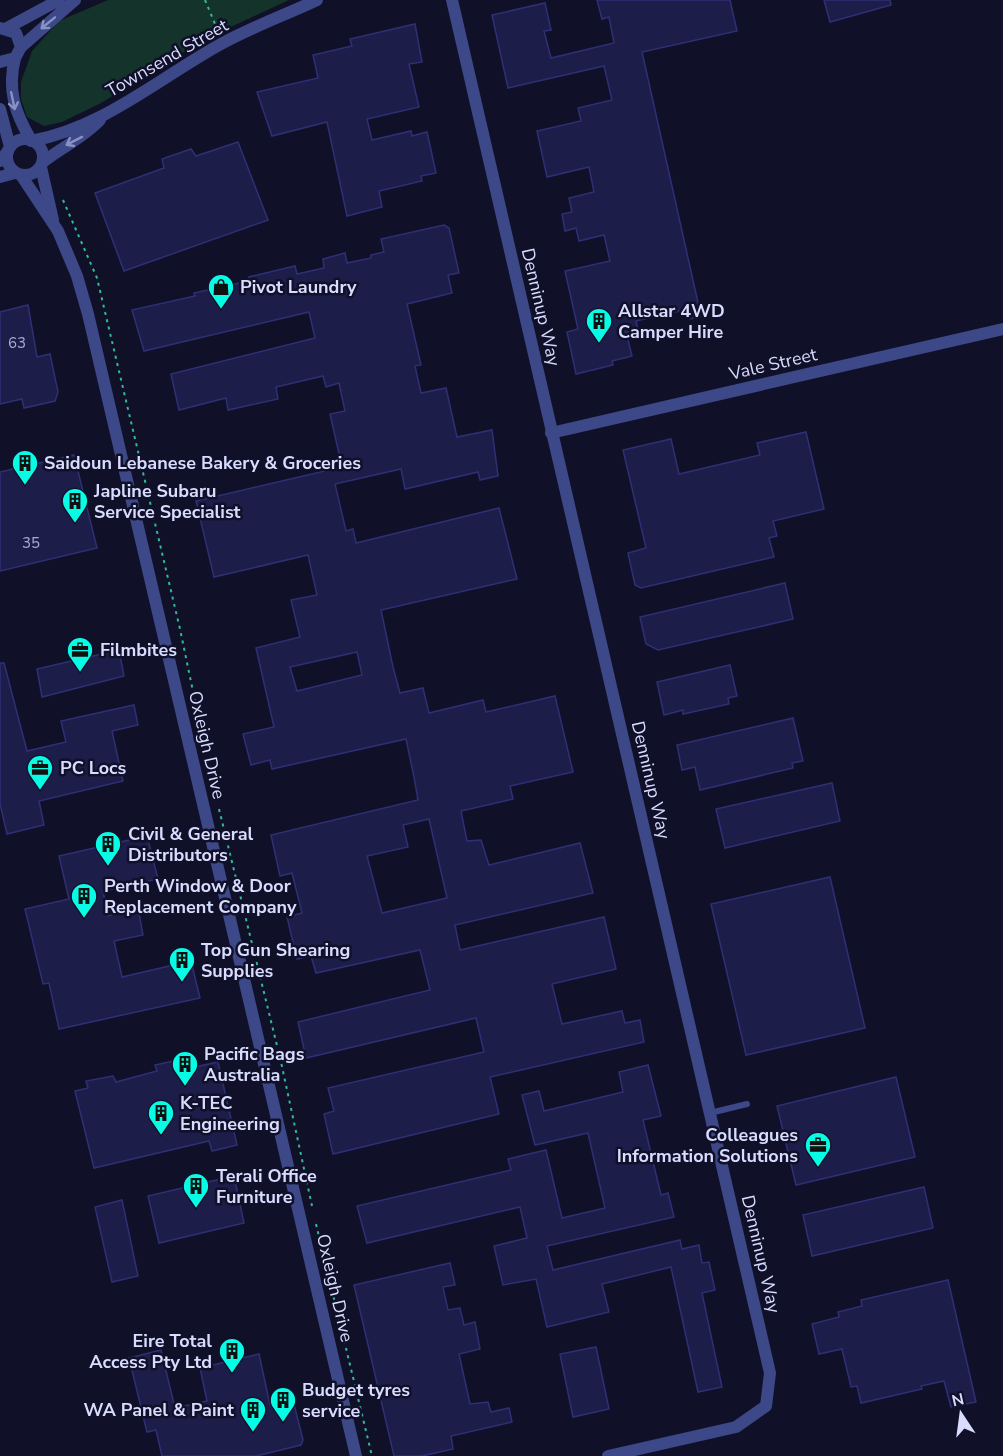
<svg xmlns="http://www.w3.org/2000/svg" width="1003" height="1456" viewBox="0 0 1003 1456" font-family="'Nunito Sans',sans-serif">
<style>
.green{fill:#13332b}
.building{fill:#1d1d49;stroke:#2f2f75;stroke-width:1.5;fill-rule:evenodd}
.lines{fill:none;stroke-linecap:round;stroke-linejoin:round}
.path{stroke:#31ba97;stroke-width:2;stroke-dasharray:3 4.5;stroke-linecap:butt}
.service{stroke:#3c4887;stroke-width:6}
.minor{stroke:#3c4887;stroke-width:12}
.tertiary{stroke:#3c4887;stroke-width:12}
.oneway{stroke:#8a92c3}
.labels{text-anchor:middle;stroke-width:5;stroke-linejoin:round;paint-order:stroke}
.number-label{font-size:15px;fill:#aaacd2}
.street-label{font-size:18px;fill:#d9dcff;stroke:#101129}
.poi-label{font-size:18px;font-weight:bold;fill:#d9dcff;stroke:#101129;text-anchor:start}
</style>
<rect width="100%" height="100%" fill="#101129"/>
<path class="green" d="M108,0H289L205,39L101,103L62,122L44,126L27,117L21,99V82L32,51L59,21Z"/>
<g class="building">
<path d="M597,0H730L737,31L642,52L701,316L690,319L688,309L636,321L638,330L626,332L632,356L612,361L613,365L576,374L567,332L578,329L565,271L610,261L604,235L579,241L576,228L565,231L562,214L572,212L569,198L594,192L589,167L547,177L537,131L581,121L578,108L612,100L604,66L508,88L492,15L545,3L551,30L544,31L551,58L614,43L609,17L602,19Z"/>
<path d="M824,0H890L891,5L830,22Z"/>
<path d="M415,24L422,62L409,64L419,107L367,119L372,140L411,131L412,136L427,132L436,173L421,176L422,181L379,191L382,207L347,216L327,122L272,136L257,92L318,78L313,55L352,46L350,39Z"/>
<path d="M238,142L268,220L124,271L95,193L164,168L162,159L191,149L196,156Z"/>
<path d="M444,225L449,228L459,273L448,275L452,293L407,304L421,365L415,366L421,393L446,388L457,437L492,430L498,476L480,480L478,472L405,489L401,469L335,484L346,531L353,529L356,543L499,508L517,579L381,610L393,667L400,693L423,688L429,713L483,700L486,712L555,696L573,772L510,786L513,799L461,811L467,841L481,840L489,865L580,843L593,893L455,925L460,950L604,917L616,969L552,984L562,1024L622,1011L625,1023L640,1020L644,1042L490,1077L499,1114L333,1154L324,1114L334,1111L328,1088L484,1052L476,1018L306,1058L298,1022L430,990L420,950L316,973L311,956L297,959L287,917L302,913L292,873L280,876L271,835L418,800L414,777L406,739L272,769L270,760L251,765L243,734L274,727L256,648L300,637L291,600L317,595L308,555L214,577L196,501L342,467L330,414L345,411L339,383L326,387L323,376L276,387L278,399L228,410L226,398L179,410L171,374L315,338L309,312L144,351L132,310L195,296L194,293L244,282L249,277L295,266L297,274L324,268L323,259L345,253L347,263L371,258V255L384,252L381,239ZM357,652L362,675L297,691L290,667ZM429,819L447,898L382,913L367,856L408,847L403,825Z"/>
<path d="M28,305L37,357L50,354L58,392L55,401L24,408L22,399L0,404V312Z"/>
<path d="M806,432L824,509L773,521L777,536L769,538L774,557L641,588L635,585L628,553L646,548L623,450L671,439L679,474L760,455L757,443Z"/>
<path d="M74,455L97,548L0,571V472Z"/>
<path d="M785,583L793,619L658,650L646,644L640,617Z"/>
<path d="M119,650L124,676L42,697L37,669Z"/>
<path d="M0,663H4L27,751L66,742L61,721L134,705L138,725L112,731L123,781L39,801L44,825L7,834L0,804Z"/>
<path d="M730,665L737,696L728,698L729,704L683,714V710L664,715L657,682Z"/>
<path d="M793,718L803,761L792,763L793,768L700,790L695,767L682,770L677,745Z"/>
<path d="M832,783L840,821L725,848L716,809Z"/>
<path d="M147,836L158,879L103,891L108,916L138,908L143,935L114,941L122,977L191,961L200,998L59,1029L49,983L43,984L25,909L69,899L59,856Z"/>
<path d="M830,877L865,1028L746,1055L711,904Z"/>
<path d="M192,1057L195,1067L218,1062L237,1145L212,1151L209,1141L94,1168L75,1091L88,1088L86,1081L113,1076L116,1082L157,1071L155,1065Z"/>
<path d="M648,1065L661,1116L643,1120L661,1195L668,1193L674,1217L547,1246L553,1270L680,1240L682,1249L699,1245L702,1263L709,1262L715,1290L702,1293L722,1387L698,1392L671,1267L602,1284L609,1312L547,1327L536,1279L503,1285L494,1246L527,1238L520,1207L367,1243L357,1206L511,1170L508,1159L546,1150L562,1218L605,1208L588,1133L535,1145L522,1095L539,1091L544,1111L623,1092L619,1072Z"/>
<path d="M896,1077L915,1157L796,1185L777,1106Z"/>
<path d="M234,1176L244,1223L159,1243L148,1196Z"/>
<path d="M924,1187L933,1228L812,1256L803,1215Z"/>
<path d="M122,1200L138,1276L112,1282L95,1207Z"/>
<path d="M450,1263L455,1285L443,1287L448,1310L460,1308L464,1325L475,1322L480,1349L459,1354L470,1404L488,1402L491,1412L509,1408L512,1422L451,1436L453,1449L422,1456H394L354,1285Z"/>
<path d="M948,1280L976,1402L951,1407L944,1381L921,1386L922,1389L861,1403L857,1386L851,1387L842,1349L819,1354L812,1324L839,1317L838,1312L862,1306L861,1300Z"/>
<path d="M596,1347L609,1409L573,1417L560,1354Z"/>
<path d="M161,1350L175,1408L207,1401L200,1368L259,1354L270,1405L293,1400L303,1440L301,1445L256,1456H162L156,1430L147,1432L129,1358Z"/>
</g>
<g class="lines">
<g class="path">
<path d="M205,0L218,31"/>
<path d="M63,200L97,278L180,629L209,768"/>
<path d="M219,809L281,1062L312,1206"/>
<path d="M316,1224L372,1456"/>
</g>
<path class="service" d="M710,1113L747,1104"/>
<g class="minor">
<path d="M452,0L770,1373L766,1406L736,1427L608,1456"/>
<path d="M31,141C103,128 159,78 221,44C252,27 285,15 317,0"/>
<path d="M0,161L8,151"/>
<path d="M43,162C62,147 83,138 100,120"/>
<path d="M0,177L15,173"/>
<path d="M551,433L1003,329"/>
</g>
<g class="tertiary">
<path d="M0,28L16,33L21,47L15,58L0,62"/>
<path d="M7,28L59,0"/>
<path d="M21,47L75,0"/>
<path d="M15,58C7,90 15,113 31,140"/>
<path d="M0,109L10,147"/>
<circle cx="25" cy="157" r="18"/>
<path d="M41,167L53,220"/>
<path d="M21,175L58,231L77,276L88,314L356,1456"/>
</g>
</g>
<defs><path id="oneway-shaft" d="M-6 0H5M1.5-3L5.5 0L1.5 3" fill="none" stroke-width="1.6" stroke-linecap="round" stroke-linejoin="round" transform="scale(1.5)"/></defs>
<g class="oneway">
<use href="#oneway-shaft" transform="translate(48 23) rotate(141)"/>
<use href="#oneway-shaft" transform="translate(13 101) rotate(78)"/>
<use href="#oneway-shaft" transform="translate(74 141) rotate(153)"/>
</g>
<defs>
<g id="shop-pin" transform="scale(1.35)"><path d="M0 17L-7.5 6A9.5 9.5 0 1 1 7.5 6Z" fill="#07fce5" stroke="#101129"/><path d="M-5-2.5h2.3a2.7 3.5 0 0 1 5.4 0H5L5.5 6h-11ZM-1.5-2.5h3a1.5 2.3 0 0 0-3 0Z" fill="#111"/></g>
<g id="building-pin" transform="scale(1.35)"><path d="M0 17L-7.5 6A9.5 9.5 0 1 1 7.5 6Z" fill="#07fce5" stroke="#101129"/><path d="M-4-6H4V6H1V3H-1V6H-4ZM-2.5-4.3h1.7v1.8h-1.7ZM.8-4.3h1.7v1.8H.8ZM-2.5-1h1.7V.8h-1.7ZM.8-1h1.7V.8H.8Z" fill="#111"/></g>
<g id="office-pin" transform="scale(1.35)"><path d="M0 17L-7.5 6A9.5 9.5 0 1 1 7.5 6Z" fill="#07fce5" stroke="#101129"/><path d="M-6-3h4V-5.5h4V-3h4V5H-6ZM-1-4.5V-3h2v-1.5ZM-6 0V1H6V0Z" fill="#111"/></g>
</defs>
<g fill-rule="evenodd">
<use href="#shop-pin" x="221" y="287"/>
<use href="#building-pin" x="599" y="321"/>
<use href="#building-pin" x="25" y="463"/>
<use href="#building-pin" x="75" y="501"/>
<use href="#office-pin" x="80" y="650"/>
<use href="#office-pin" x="40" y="768"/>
<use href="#building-pin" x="108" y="844"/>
<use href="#building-pin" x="84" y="896"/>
<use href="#building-pin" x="182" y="960"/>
<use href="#building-pin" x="185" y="1064"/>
<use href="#building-pin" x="161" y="1113"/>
<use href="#office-pin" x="818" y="1145"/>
<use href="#building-pin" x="196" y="1186"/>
<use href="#building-pin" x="232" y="1351"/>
<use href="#building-pin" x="283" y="1400"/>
<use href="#building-pin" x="253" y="1410"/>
</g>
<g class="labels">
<g class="number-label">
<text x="17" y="348">63</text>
<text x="31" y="548">35</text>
</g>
<g class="street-label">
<text transform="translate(167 58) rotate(-30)" y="6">Townsend Street</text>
<text transform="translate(541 307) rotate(77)" y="6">Denninup Way</text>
<text transform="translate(773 364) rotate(-13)" y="6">Vale Street</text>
<text transform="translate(207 745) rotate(77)" y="6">Oxleigh Drive</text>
<text transform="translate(651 780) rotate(77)" y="6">Denninup Way</text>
<text transform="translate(761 1254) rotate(77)" y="6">Denninup Way</text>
<text transform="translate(335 1288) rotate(77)" y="6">Oxleigh Drive</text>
</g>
<g class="poi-label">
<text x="240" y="293">Pivot Laundry</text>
<text x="618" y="317">Allstar 4WD<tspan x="618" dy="21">Camper Hire</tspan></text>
<text x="44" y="469">Saidoun Lebanese Bakery &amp; Groceries</text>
<text x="94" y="497">Japline Subaru<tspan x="94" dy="21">Service Specialist</tspan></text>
<text x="100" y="656">Filmbites</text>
<text x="60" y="774">PC Locs</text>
<text x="128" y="840">Civil &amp; General<tspan x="128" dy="21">Distributors</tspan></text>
<text x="104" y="892">Perth Window &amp; Door<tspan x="104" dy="21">Replacement Company</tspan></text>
<text x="201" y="956">Top Gun Shearing<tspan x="201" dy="21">Supplies</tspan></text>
<text x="204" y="1060">Pacific Bags<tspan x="204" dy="21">Australia</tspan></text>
<text x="180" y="1109">K-TEC<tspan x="180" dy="21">Engineering</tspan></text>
<text x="798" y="1141" text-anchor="end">Colleagues<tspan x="798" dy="21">Information Solutions</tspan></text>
<text x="216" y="1182">Terali Office<tspan x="216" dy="21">Furniture</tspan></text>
<text x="212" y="1347" text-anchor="end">Eire Total<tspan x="212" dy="21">Access Pty Ltd</tspan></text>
<text x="302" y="1396">Budget tyres<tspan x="302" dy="21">service</tspan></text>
<text x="234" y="1416" text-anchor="end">WA Panel &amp; Paint</text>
</g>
</g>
<g transform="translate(961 1414) rotate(347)" stroke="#101129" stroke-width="4.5" paint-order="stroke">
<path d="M0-4.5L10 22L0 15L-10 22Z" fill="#d9dcff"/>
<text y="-9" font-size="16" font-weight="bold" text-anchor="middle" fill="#d9dcff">N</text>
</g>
</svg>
